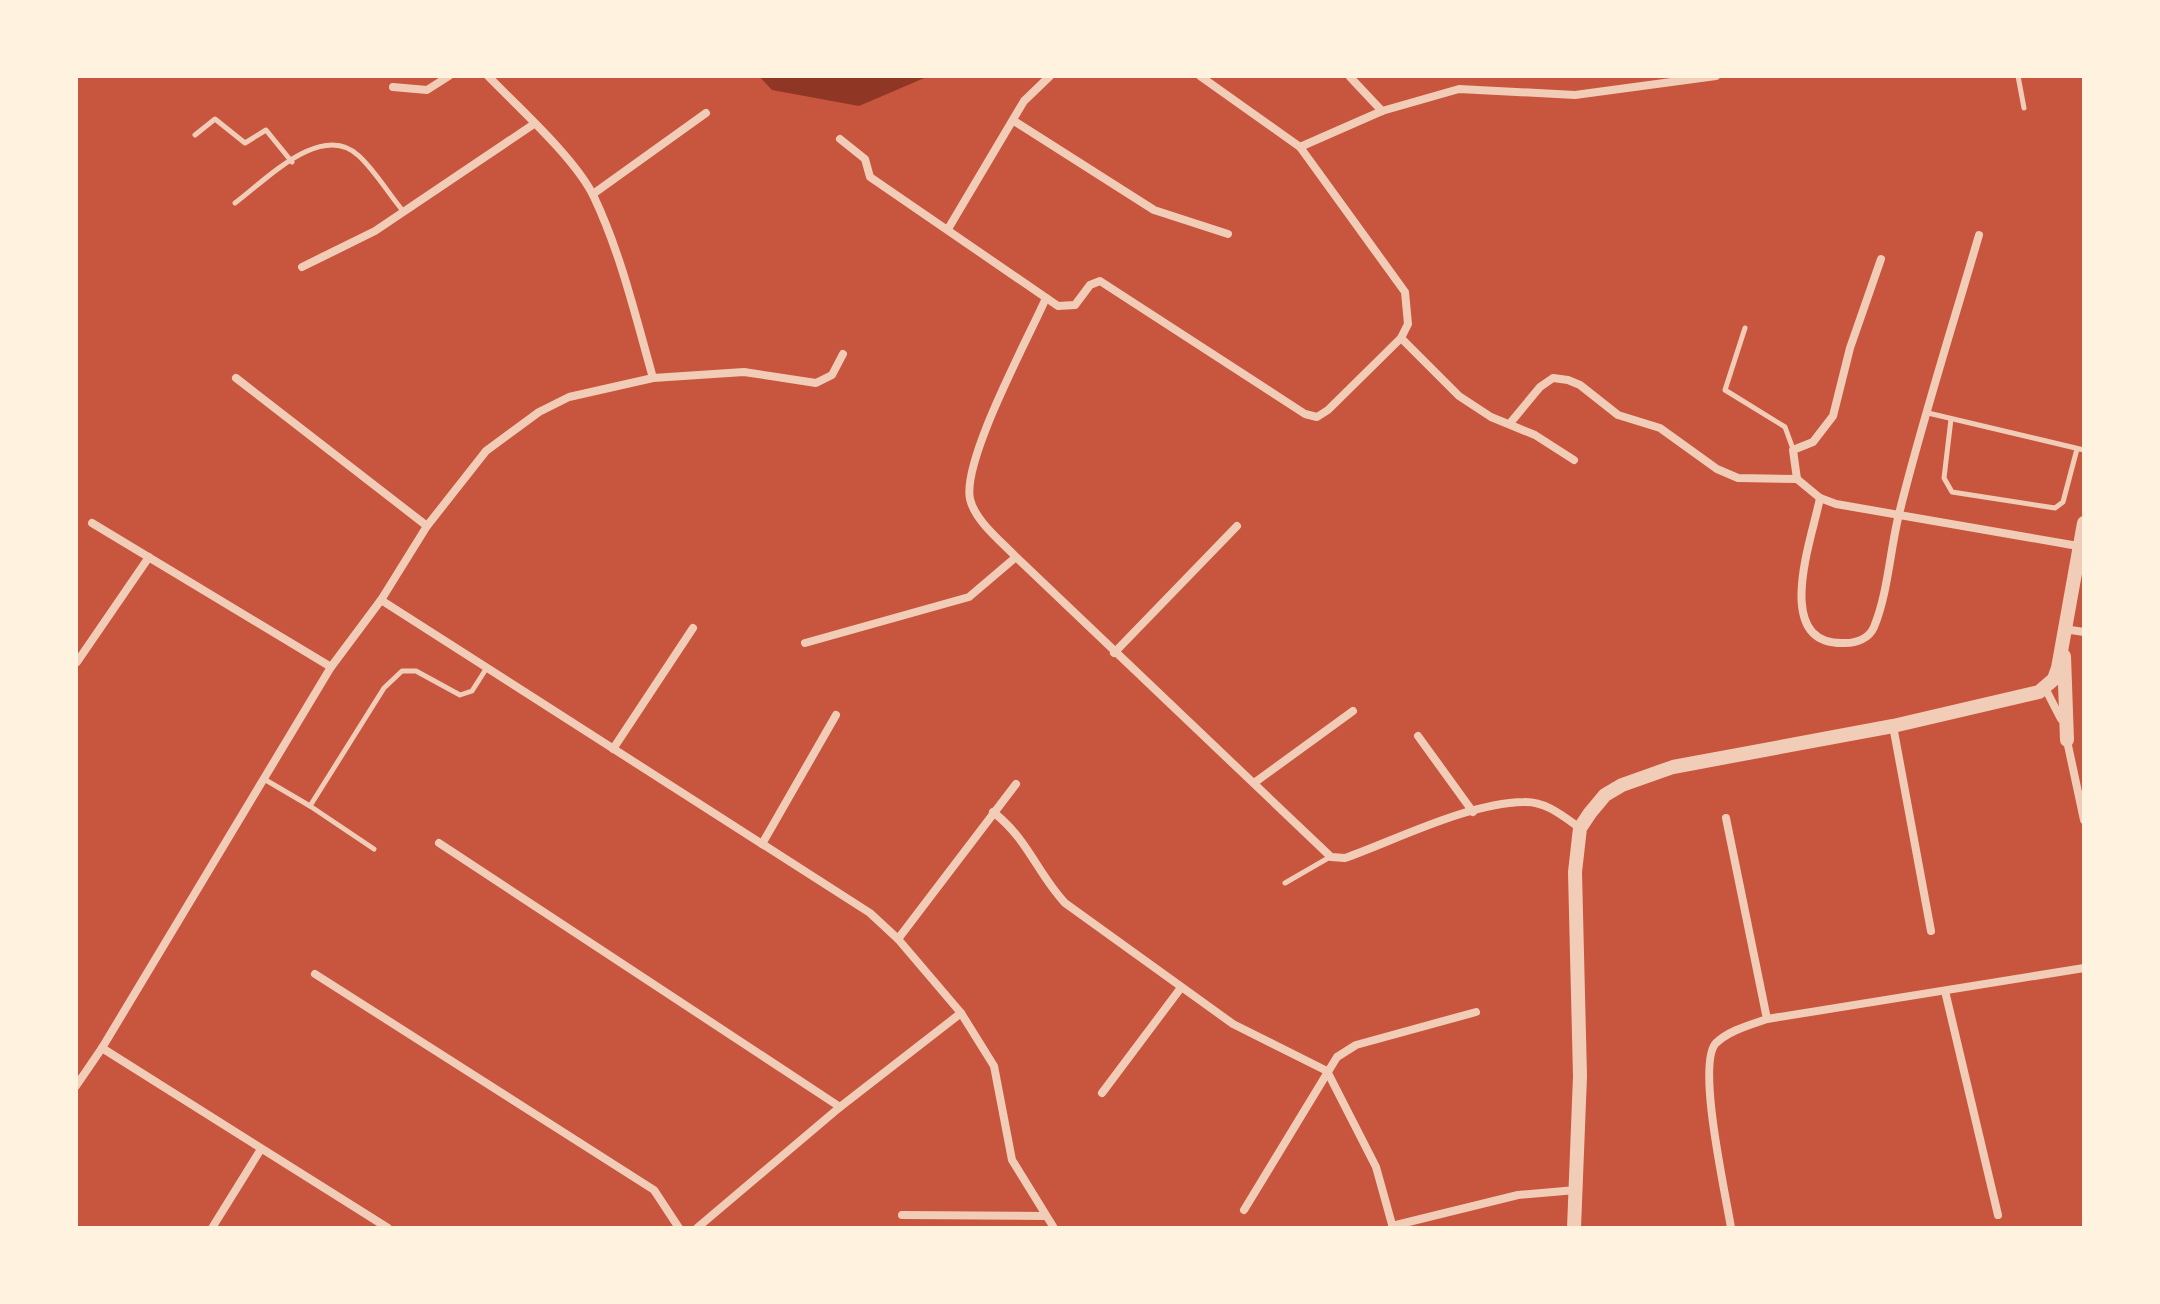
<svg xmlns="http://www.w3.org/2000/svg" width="2160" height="1304" viewBox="0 0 2160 1304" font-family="'Roboto Condensed',sans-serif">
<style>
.water{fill:#8f3625}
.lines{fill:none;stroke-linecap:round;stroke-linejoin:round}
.service{stroke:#f1ccb7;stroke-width:5}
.minor{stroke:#f1ccb7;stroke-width:8}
.tertiary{stroke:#f1ccb7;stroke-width:14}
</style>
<rect width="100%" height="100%" fill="#c8553d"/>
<path class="water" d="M759,76H929L859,106L772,90Z"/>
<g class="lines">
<g class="service">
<path d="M2018,76L2024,108"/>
<path d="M195,135L215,119L245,143L266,130L292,162"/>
<path d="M235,203C265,181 322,120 359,156C376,172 388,193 403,211"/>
<path d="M1745,328L1725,390L1785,427L1793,449"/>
<path d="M1928,413L2084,450"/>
<path d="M1951,419L1944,478L1952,492L2055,508L2063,502L2077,449"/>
<path d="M264,779L310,806"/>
<path d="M374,849L310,806L384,688L402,671H416L460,695L472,691L486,669"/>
<path d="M1285,883L1330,857"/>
</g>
<g class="minor">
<path d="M488,76C518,107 576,159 594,197C621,254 636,318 653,378"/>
<path d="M1200,76L1300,147L1382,111L1459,89L1575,95L1716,76"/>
<path d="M1350,77L1382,111"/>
<path d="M393,87L427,90L449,76"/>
<path d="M1014,121L1154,210L1228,234"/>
<path d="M840,139L865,159L870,177L1058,306L1075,305L1090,285L1100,281L1305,414L1317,417L1328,410L1401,338"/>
<path d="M1300,147L1405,292L1408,324L1401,338L1459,396L1491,417L1535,435L1574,460"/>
<path d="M593,194L706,113"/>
<path d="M948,229L1024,101L1050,76"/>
<path d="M302,267L375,231L534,124"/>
<path d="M1046,298C1028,339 962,460 970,499C975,521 1001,541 1016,557L1331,857L1345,858C1398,839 1468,803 1524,802C1546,801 1564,817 1580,828"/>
<path d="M236,378L427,526"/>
<path d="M1511,422L1540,387L1553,378L1568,380L1580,385L1618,415L1660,428L1717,469L1738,478L1797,479L1820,498L1836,504L2078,546"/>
<path d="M1797,479L1793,450L1813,442L1833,416L1850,348L1881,259"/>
<path d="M1820,498C1812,539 1771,646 1845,643C1856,643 1869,639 1874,627C1888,593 1890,550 1899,514C1922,421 1952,328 1979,235"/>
<path d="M92,523L331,667"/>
<path d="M381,600L870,913L898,939L961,1013L994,1066L1012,1160L1054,1228"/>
<path d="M2064,629L2084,632"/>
<path d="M805,643L969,597L1016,557"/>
<path d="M1114,653L1237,526"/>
<path d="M77,662L149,557"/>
<path d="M2045,688L2061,719"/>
<path d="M1893,726L1931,931"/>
<path d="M1418,736L1473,812"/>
<path d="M2066,736L2084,820"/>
<path d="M613,749L693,628"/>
<path d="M1254,783L1353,711"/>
<path d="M993,812C1028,839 1037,873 1065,903L1233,1024L1327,1071L1376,1167L1393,1228"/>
<path d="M1726,818L1767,1019"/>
<path d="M439,843L840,1107"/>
<path d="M762,844L836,715"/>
<path d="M898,939L1016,784"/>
<path d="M315,974L654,1190L679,1228"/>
<path d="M1945,991L1998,1215"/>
<path d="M102,1048L388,1228"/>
<path d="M76,1086L102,1048L331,667L381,600L427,526L486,451L539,412L569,397L653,378L744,372L816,383L832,375L843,354"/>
<path d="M1102,1093L1180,989"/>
<path d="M1244,1210L1337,1057L1356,1045L1476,1012"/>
<path d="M902,1215L1045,1216"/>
<path d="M1392,1226L1518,1195L1576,1190"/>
<path d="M212,1228L261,1149"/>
<path d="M697,1228L840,1107L961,1013"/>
<path d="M1731,1228C1726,1195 1696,1064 1716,1043C1730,1030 1750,1025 1767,1019L2084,968"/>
</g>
<g class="tertiary">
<path d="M2064,656L2067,740"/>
<path d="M1574,1228L1580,1076L1575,872L1580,828L1590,813L1605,795L1622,785L1673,767L1893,726L2039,692L2054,679L2058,668L2084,523"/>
</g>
</g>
<rect width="2160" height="1304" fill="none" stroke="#fff3e0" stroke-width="156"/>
</svg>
